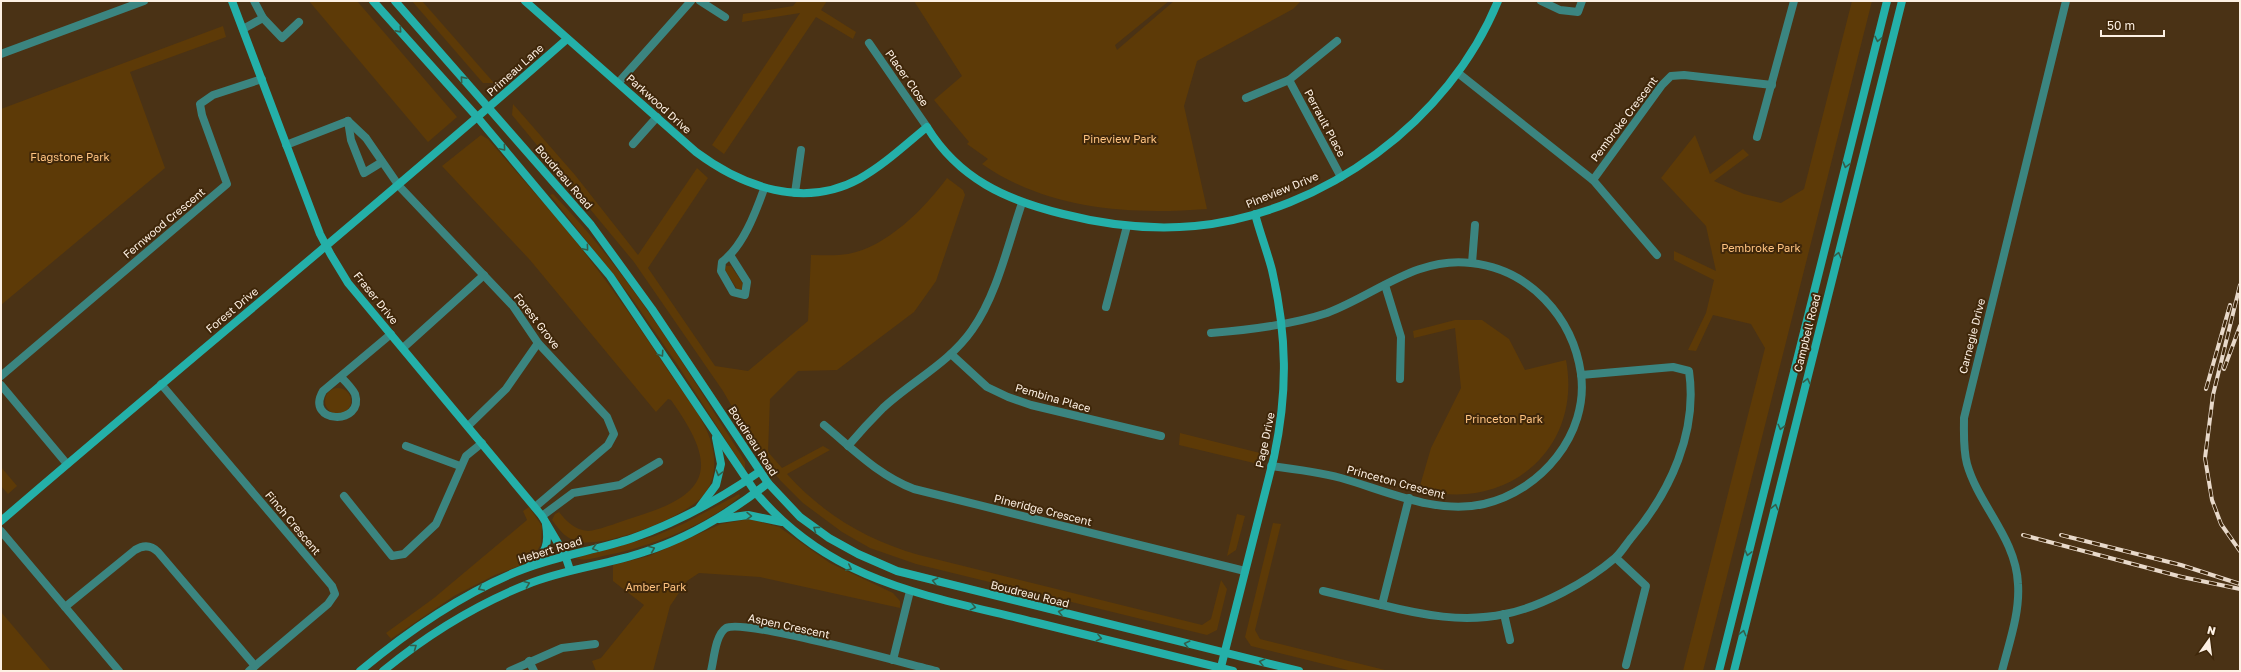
<svg xmlns="http://www.w3.org/2000/svg" width="2241" height="672" viewBox="0 0 2241 672" font-family="'Golos Text',sans-serif">
<style>
.green{fill:#5d3a07}
.lines{fill:none;stroke-linecap:round;stroke-linejoin:round}
.street{stroke:#3b8580;stroke-width:8}
.secondary{stroke:#24b0a9;stroke-width:8}
.rail-casing{stroke:#e8d9ca;stroke-width:4}
.rail{stroke:#3f270a;stroke-width:2.5;stroke-dasharray:8;stroke-linecap:butt}
.oneway{stroke:#345e4a}
.labels{text-anchor:middle;stroke-width:4;stroke-linejoin:round;paint-order:stroke}
.street-label{font-size:11px;fill:#fdf0e3;stroke:#3f270a}
.park-label{font-size:11px;fill:#ffc381;stroke:#3f270a}
</style>
<rect width="100%" height="100%" fill="#4a3215"/>
<g class="green">
<path d="M309,1H357L457,117L428,142Z"/>
<path d="M412,1H422L494,83H483Z"/>
<path d="M797,1H827L821,10L856,32L853,39L816,17L724,154L712,145L800,13L742,22L743,14L793,6Z"/>
<path d="M914,1H1169L1115,45L1117,50L1174,1H1301L1293,9L1197,61L1184,106L1207,209C1130,215 1048,210 982,164L988,159L967,144L969,142L934,100L962,76Z"/>
<path d="M1852,1H1872L1703,671H1683L1765,348L1751,324L1713,315L1696,351L1688,350L1706,313L1714,280L1674,260V251L1716,271L1706,226L1661,178L1695,135L1710,174L1743,149L1749,155L1714,181L1744,194L1781,203L1804,189Z"/>
<path d="M223,26L226,37L130,72L165,168L1,305V109Z"/>
<path d="M513,104L575,175L638,255L697,168L708,178L648,268L715,366L748,371L808,321L811,255C823,255 836,256 848,254C887,247 925,208 947,178L963,190L965,195L936,281L914,312L837,370L798,371L770,399L768,452L782,468L823,446L830,450L787,474C823,514 866,540 919,555L1202,625L1211,619L1221,580L1227,589L1217,630L1207,635L916,564L870,548L842,532L803,503L780,480L761,457L723,391L634,262L512,115Z"/>
<path d="M481,135L488,139C512,167 536,194 560,222C599,269 635,320 669,372C681,390 706,421 711,442C716,459 716,477 706,492C691,516 608,547 580,542C567,540 560,531 552,520L555,514L559,512C566,521 575,530 588,531C597,531 628,519 638,516C716,492 715,462 671,400L668,399L656,412L530,260L442,166Z"/>
<path d="M553,194C628,271 684,365 741,455L745,462V470L677,364L631,297L550,195Z"/>
<path d="M726,266H731L743,284L742,290L737,289L725,270Z"/>
<path d="M1455,320H1482L1509,339L1525,370L1566,360C1583,451 1504,514 1419,489L1431,448L1461,388L1455,328L1414,338L1413,331Z"/>
<circle cx="338" cy="401" r="13"/>
<path d="M1180,433L1260,453L1258,464L1179,445Z"/>
<path d="M1,467L17,486L8,494L1,486Z"/>
<path d="M739,494L740,496C706,526 647,548 603,556C594,558 584,562 576,558L655,536L685,523Z"/>
<path d="M529,507L542,526L541,544L535,555L527,563L495,575L454,596L391,639L386,633L434,598L527,520L523,511Z"/>
<path d="M1237,514L1245,516L1236,550L1227,556Z"/>
<path d="M749,519L779,527L830,563L893,593L900,601V608L760,577L699,573L687,581L670,606L653,671H596L592,661L601,658L644,605L613,581V565L649,556L721,524Z"/>
<path d="M1273,523L1281,524L1255,630L1260,639L1389,671H1352L1251,646L1245,637Z"/>
<path d="M1,612L51,671H1Z"/>
</g>
<g class="lines">
<g class="street">
<path d="M254,1L263,18L282,38L299,22"/>
<path d="M700,1L725,17"/>
<path d="M1541,1L1560,10L1578,12L1582,1"/>
<path d="M243,29L263,18"/>
<path d="M869,43L927,127"/>
<path d="M1,54L144,1"/>
<path d="M1458,73L1593,180L1657,255"/>
<path d="M1289,80L1341,177"/>
<path d="M619,82L691,1"/>
<path d="M1246,98L1289,80L1337,41"/>
<path d="M348,121L366,138L399,186L513,306L538,343L607,417L614,434L608,445L535,507"/>
<path d="M348,121L351,140L364,173L382,162"/>
<path d="M1757,137L1794,1"/>
<path d="M633,144L657,117"/>
<path d="M286,145L348,121"/>
<path d="M1593,180L1662,85L1671,76L1684,75L1772,85"/>
<path d="M795,193L801,150"/>
<path d="M730,255L747,282L745,295L733,292L721,271L722,262C743,246 755,214 764,189"/>
<path d="M1472,263L1475,225"/>
<path d="M1385,285L1401,337L1400,379"/>
<path d="M1106,307L1127,226"/>
<path d="M1211,333C1249,330 1291,325 1327,313C1375,295 1417,256 1471,263C1529,269 1573,317 1581,374C1589,434 1541,491 1484,504C1436,515 1387,491 1341,478C1318,472 1295,469 1271,466"/>
<path d="M403,348L484,275"/>
<path d="M951,354L987,387L1008,397L1031,405L1161,436"/>
<path d="M1,376L227,184L202,115L200,104L213,95L262,79"/>
<path d="M341,377C346,382 352,388 355,394C365,426 304,424 323,391L391,334"/>
<path d="M161,384L332,586L335,594L328,604L249,671"/>
<path d="M1,385L67,464"/>
<path d="M824,425C853,449 878,475 914,489L1245,571"/>
<path d="M468,426L506,389L538,343"/>
<path d="M406,446L460,466"/>
<path d="M848,446C859,433 871,420 883,408C912,381 949,363 972,330C997,295 1008,244 1022,203"/>
<path d="M344,496L392,556L404,554L436,524L466,456L482,443"/>
<path d="M1409,498L1382,605C1422,615 1464,623 1505,614C1541,607 1587,582 1615,558C1621,553 1626,544 1632,537C1670,492 1698,432 1689,371L1673,367L1581,375"/>
<path d="M542,516L573,493L620,485L659,462"/>
<path d="M1,531L119,671"/>
<path d="M1616,558L1646,586L1626,665"/>
<path d="M1323,591L1382,605"/>
<path d="M65,607L135,550C143,545 151,545 158,552L255,666"/>
<path d="M1504,614L1510,640"/>
<path d="M893,660L910,591"/>
<path d="M529,661L534,671"/>
<path d="M510,671L562,648L595,644"/>
<path d="M711,671C714,660 715,635 726,628C744,618 906,664 936,671"/>
<path d="M2002,671C2009,643 2020,613 2018,584C2016,538 1979,506 1967,464C1963,449 1964,433 1964,418L2066,1"/>
</g>
<g class="secondary">
<path d="M232,1L320,234L331,255L348,283L542,516L565,555L570,570"/>
<path d="M373,1L478,118L610,276L756,493C832,583 926,595 1034,622C1100,638 1167,655 1233,671"/>
<path d="M395,1L591,225L652,309L768,483L800,517L829,538L858,554L897,571L1299,671"/>
<path d="M525,1L696,152C743,187 804,209 859,179C884,165 905,145 927,127C959,179 1006,200 1063,214C1106,225 1151,230 1195,226C1324,213 1449,121 1498,1"/>
<path d="M699,508L716,485L721,464L716,438"/>
<path d="M719,519L748,515L782,522"/>
<path d="M1,521C189,359 381,203 567,39"/>
<path d="M530,564C547,555 549,542 546,524"/>
<path d="M360,671C408,631 458,596 516,572C554,556 594,551 633,538C678,522 720,499 759,472"/>
<path d="M383,671C427,635 475,605 528,584C565,569 606,565 644,552C689,538 731,512 768,483"/>
<path d="M1220,671L1274,457C1288,391 1287,336 1272,270C1267,251 1260,233 1255,214"/>
<path d="M1719,671L1887,1"/>
<path d="M1734,671L1902,1"/>
</g>
<g class="rail-casing">
<g id="rail">
<path d="M2240,285L2213,395L2205,458L2212,500L2221,524L2240,551"/>
<path d="M2224,369L2240,326"/>
<path d="M2206,389L2230,305"/>
<path d="M2023,535L2182,577L2240,589"/>
<path d="M2061,535L2181,565L2240,584"/>
</g>
</g>
<use href="#rail" class="rail"/>
</g>
<defs><path id="oneway-chevron" d="M-2-3.5L2.5 0L-2 3.5" fill="none" stroke-width="1.6" stroke-linecap="round" stroke-linejoin="round"/></defs>
<g class="oneway">
<use href="#oneway-chevron" transform="translate(399 30) rotate(48)"/>
<use href="#oneway-chevron" transform="translate(1878 39) rotate(102)"/>
<use href="#oneway-chevron" transform="translate(463 79) rotate(-131)"/>
<use href="#oneway-chevron" transform="translate(503 148) rotate(50)"/>
<use href="#oneway-chevron" transform="translate(1846 165) rotate(105)"/>
<use href="#oneway-chevron" transform="translate(586 248) rotate(50)"/>
<use href="#oneway-chevron" transform="translate(1838 255) rotate(-76)"/>
<use href="#oneway-chevron" transform="translate(661 354) rotate(56)"/>
<use href="#oneway-chevron" transform="translate(1807 381) rotate(-76)"/>
<use href="#oneway-chevron" transform="translate(1781 427) rotate(104)"/>
<use href="#oneway-chevron" transform="translate(719 473) rotate(105)"/>
<use href="#oneway-chevron" transform="translate(1775 507) rotate(-76)"/>
<use href="#oneway-chevron" transform="translate(749 516) rotate(1)"/>
<use href="#oneway-chevron" transform="translate(816 529) rotate(-144)"/>
<use href="#oneway-chevron" transform="translate(595 548) rotate(165)"/>
<use href="#oneway-chevron" transform="translate(652 549) rotate(-22)"/>
<use href="#oneway-chevron" transform="translate(1748 553) rotate(104)"/>
<use href="#oneway-chevron" transform="translate(849 568) rotate(27)"/>
<use href="#oneway-chevron" transform="translate(935 581) rotate(-166)"/>
<use href="#oneway-chevron" transform="translate(527 584) rotate(-21)"/>
<use href="#oneway-chevron" transform="translate(481 588) rotate(153)"/>
<use href="#oneway-chevron" transform="translate(973 607) rotate(14)"/>
<use href="#oneway-chevron" transform="translate(1061 612) rotate(-166)"/>
<use href="#oneway-chevron" transform="translate(1743 633) rotate(-76)"/>
<use href="#oneway-chevron" transform="translate(1099 638) rotate(14)"/>
<use href="#oneway-chevron" transform="translate(1187 644) rotate(-166)"/>
<use href="#oneway-chevron" transform="translate(414 647) rotate(-36)"/>
<use href="#oneway-chevron" transform="translate(1262 662) rotate(-166)"/>
</g>
<g class="labels">
<g class="street-label">
<text transform="translate(515 70) rotate(-42)" y="4">Primeau Lane</text>
<text transform="translate(907 78) rotate(55)" y="4">Placer Close</text>
<text transform="translate(659 104) rotate(42)" y="4">Parkwood Drive</text>
<text transform="translate(1624 119) rotate(-53)" y="4">Pembroke Crescent</text>
<text transform="translate(1325 123) rotate(62)" y="4">Perrault Place</text>
<text transform="translate(564 177) rotate(49)" y="4">Boudreau Road</text>
<text transform="translate(1282 190) rotate(-22)" y="4">Pineview Drive</text>
<text transform="translate(164 223) rotate(-40)" y="4">Fernwood Crescent</text>
<text transform="translate(376 298) rotate(51)" y="4">Fraser Drive</text>
<text transform="translate(232 310) rotate(-40)" y="4">Forest Drive</text>
<text transform="translate(537 321) rotate(52)" y="4">Forest Grove</text>
<text transform="translate(1807 333) rotate(-76)" y="4">Campbell Road</text>
<text transform="translate(1972 336) rotate(-76)" y="4">Carnegie Drive</text>
<text transform="translate(1053 398) rotate(16)" y="4">Pembina Place</text>
<text transform="translate(1265 440) rotate(-78)" y="4">Page Drive</text>
<text transform="translate(753 441) rotate(57)" y="4">Boudreau Road</text>
<text transform="translate(1396 482) rotate(15)" y="4">Princeton Crescent</text>
<text transform="translate(1043 510) rotate(14)" y="4">Pineridge Crescent</text>
<text transform="translate(293 523) rotate(50)" y="4">Finch Crescent</text>
<text transform="translate(550 550) rotate(-17)" y="4">Hebert Road</text>
<text transform="translate(1030 594) rotate(14)" y="4">Boudreau Road</text>
<text transform="translate(789 626) rotate(12)" y="4">Aspen Crescent</text>
</g>
<g class="park-label">
<text x="1120" y="143">Pineview Park</text>
<text x="70" y="161">Flagstone Park</text>
<text x="1761" y="252">Pembroke Park</text>
<text x="1504" y="423">Princeton Park</text>
<text x="656" y="591">Amber Park</text>
</g>
</g>
<rect width="2241" height="672" fill="none" stroke="#fdf0e3" stroke-width="4"/>
<g transform="translate(2209 640) rotate(14)" stroke="#3f270a" stroke-width="3" paint-order="stroke">
<path d="M0-3L7 15L0 10L-7 15Z" fill="#fdf0e3"/>
<text y="-6" font-size="11" font-weight="bold" text-anchor="middle" fill="#fdf0e3">N</text>
</g>
<path d="M2101 30v6h63v-6" fill="none" stroke="#fdf0e3" stroke-width="2"/>
<text x="2107" y="30" font-size="12" fill="#fdf0e3" stroke="#3f270a" stroke-width="3" paint-order="stroke">50 m</text>
</svg>
